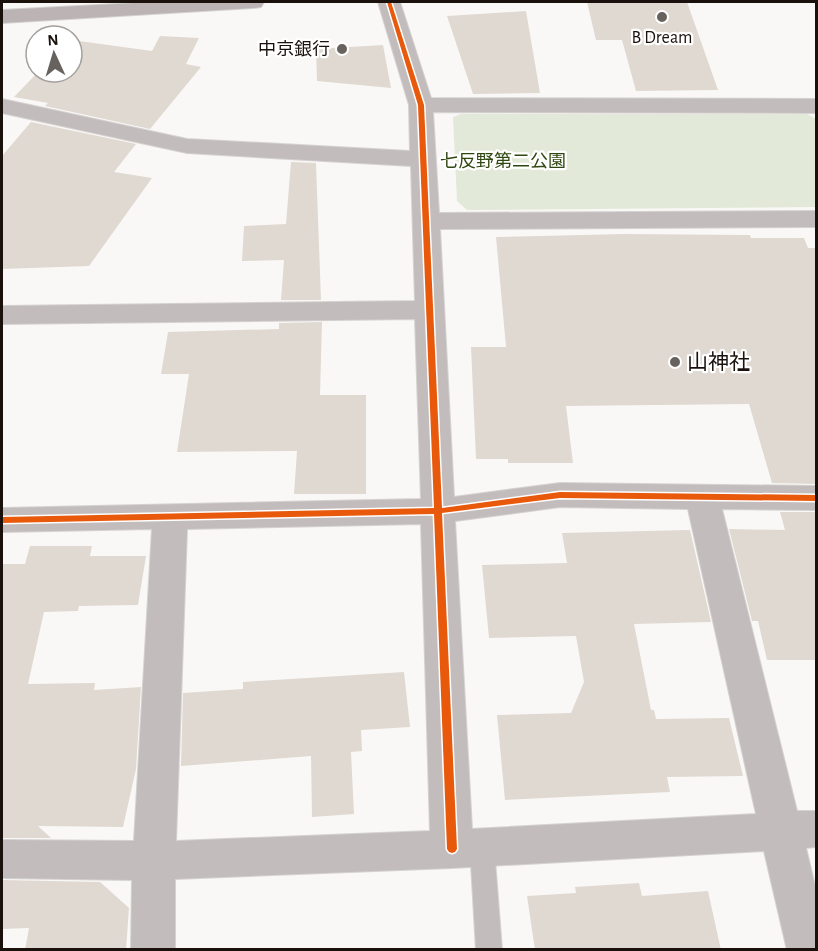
<svg xmlns="http://www.w3.org/2000/svg" width="818" height="951" viewBox="0 0 818 951" font-family="'Alegreya Sans','Noto Sans JP',sans-serif">
<style>
.green{fill:#e2e9d9}
.building{fill:#dfd9d1}
.lines{fill:none;stroke-linecap:round;stroke-linejoin:round}
.service-casing{stroke:#d5d3d1;stroke-width:2}
.minor-casing{stroke:#d5d3d1;stroke-width:2}
.primary-casing{stroke:#d5d3d1;stroke-width:2}
.service{fill:#c3bcbc;fill-rule:evenodd}
.minor{fill:#c3bcbc;fill-rule:evenodd}
.primary{fill:#bbb3b4;fill-rule:evenodd}
.cycleway-casing{stroke:#fff;stroke-width:3}
.cycleway{fill:#e8590c;fill-rule:evenodd}
.poi-dot{fill:#68625e;stroke:#fff;stroke-width:2}
.labels{text-anchor:middle;stroke-width:4.5;stroke-linejoin:round;paint-order:stroke}
.far-poi-label{font-size:18px;fill:#1a110c;stroke:#fff}
.far-park-label{font-size:18px;fill:#2f4710;stroke:#fff}
.poi-label{font-size:21px;fill:#1a110c;stroke:#fff;text-anchor:start}
</style>
<rect width="100%" height="100%" fill="#faf8f6"/>
<path class="green" d="M461,114H807L816,119V207L467,210L457,201L453,117Z"/>
<g class="building">
<path d="M587,2H687L718,90L636,91L622,40H596Z"/>
<path d="M526,11L540,93L473,94L447,16Z"/>
<path d="M160,36L199,38L186,64L201,67L150,129L45,106L48,103L14,97L38,72H72V40L152,51Z"/>
<path d="M383,45L391,88L317,81L316,49Z"/>
<path d="M31,122L136,144L114,172L152,178L89,266L2,269V156Z"/>
<path d="M291,162L316,163L321,300H281L284,260L242,261L244,226L286,224Z"/>
<path d="M624,234L750,235L751,238H804L808,248H816V484L772,483L749,404L566,406L573,463H508V459H476L471,347H506L496,237Z"/>
<path d="M322,322L320,395H366V494H294L297,451L177,452L189,374H161L168,332L279,329V323Z"/>
<path d="M780,512H816V660H767L758,621H752L729,529L785,530Z"/>
<path d="M688,530H690L711,622L634,624L651,710H654L656,719L729,718L743,776L667,777L670,792L505,800L497,715L571,713L584,682L576,636L489,638L482,565L567,563L562,533Z"/>
<path d="M30,546H92L90,556H146L138,605L79,606L78,611L44,612L28,684L95,683L94,690L141,687L136,769L123,827L38,826L51,838H2V564H25Z"/>
<path d="M404,672L410,727L361,730L362,751L351,752L354,814L312,817L311,756L181,766L183,693L243,689V682Z"/>
<path d="M2,880L100,882L129,908L126,950H25L29,928L2,929Z"/>
<path d="M639,883L642,896L708,891L721,950H535L527,896L576,893L575,887Z"/>
</g>
<g class="lines">
<g class="service-casing">
<path id="service" d="M482,836L491,839L494,847L502,950H476L470,847L473,839Z"/>
</g>
<g class="minor-casing">
<path id="minor" d="M378,2H400L431,98L816,99V113L433,112L439,213L816,211V227L440,229L454,497L560,483L816,486V510L722,509L797,811H816V847L806,848L816,890V950H787L764,851L452,868L175,879V950H131L132,880L2,878V840L134,841L152,529L2,532V508L421,499L415,319L2,324V306L415,301L411,166L187,153L2,113V99L187,139L410,151L409,105ZM560,507L688,509L756,814L472,829L455,521ZM421,524L430,831L176,841L187,529Z"/>
</g>
<g class="primary-casing">
<path id="primary" d="M154,2H264L261,7L253,8L2,23V10Z"/>
</g>
<use href="#service" class="service"/>
<use href="#minor" class="minor"/>
<use href="#primary" class="primary"/>
<g class="cycleway-casing">
<path id="cycleway" d="M387,2H391L424,105L442,508L560,492L816,495V501L560,498L442,513L457,849L455,852L452,853L449,852L447,849L434,514L2,523V517L434,508L418,105Z"/>
</g>
<use href="#cycleway" class="cycleway"/>
</g>
<g class="poi-dot">
<circle cx="662" cy="17" r="6"/>
<circle cx="342" cy="49" r="6"/>
<circle cx="675" cy="362" r="6"/>
</g>
<g class="labels">
<g class="far-poi-label">
<text x="662" y="43">B Dream</text>
<text x="330" y="55" text-anchor="end">中京銀行</text>
</g>
<g class="far-park-label">
<text x="503" y="167">七反野第二公園</text>
</g>
<g class="poi-label">
<text x="687" y="369">山神社</text>
</g>
</g>
<rect width="818" height="951" fill="none" stroke="#1a110c" stroke-width="6"/>
<g transform="translate(54 54) rotate(356)"><circle r="28" fill="#ffffff" stroke="#a3a09e" stroke-width="1.5"/>
<path d="M0-4.5L10 22L0 15L-10 22Z" fill="#68625e"/>
<text y="-9" font-size="16" font-weight="bold" text-anchor="middle" fill="#1a110c">N</text>
</g>
</svg>
